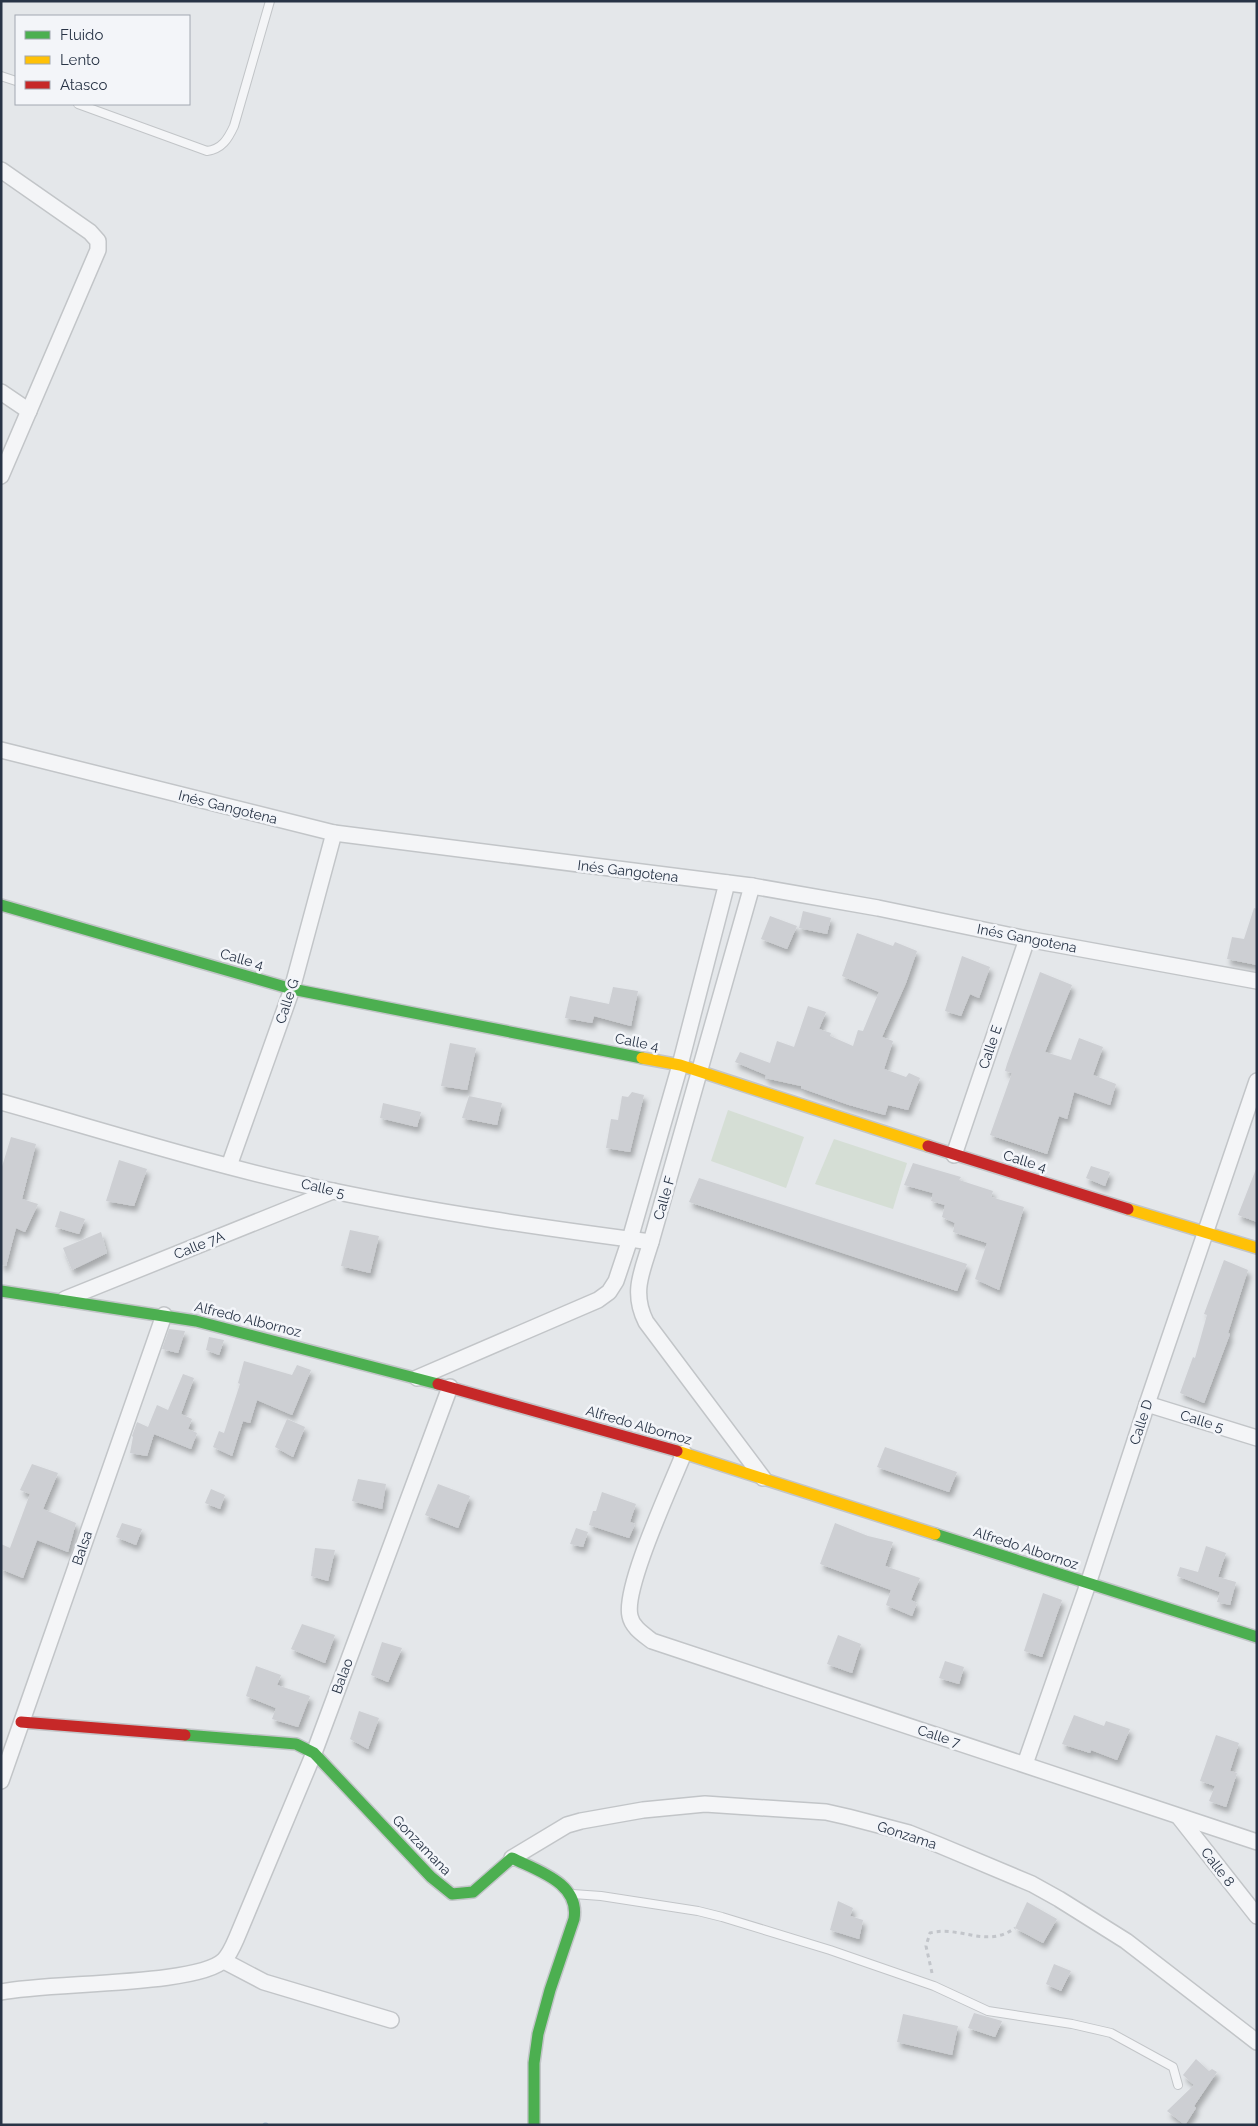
<svg xmlns="http://www.w3.org/2000/svg" width="1258" height="2126" viewBox="0 0 1258 2126" font-family="Raleway,sans-serif">
<style>
.green{fill:#d5ded5}
.lines{fill:none;stroke-linecap:round;stroke-linejoin:round}
.stream{stroke:#b0c4d8;stroke-width:5}
.building{fill:#cdcfd3;filter:url(#shadow)}
.lane-casing{stroke:#c2c5c8;stroke-width:10}
.street-casing{stroke:#c2c5c8;stroke-width:18}
.fast-casing{stroke:#c2c5c8;stroke-width:14}
.slow-casing{stroke:#c2c5c8;stroke-width:14}
.jam-casing{stroke:#c2c5c8;stroke-width:14}
.path{stroke:#c2c5ca;stroke-width:3;stroke-dasharray:4 4;stroke-linecap:butt}
.lane{stroke:#f4f5f7;stroke-width:8}
.street{stroke:#f4f5f7;stroke-width:15}
.fast{stroke:#4caf50;stroke-width:11}
.slow{stroke:#ffc107;stroke-width:11}
.jam{stroke:#c62828;stroke-width:11}
.labels{text-anchor:middle;stroke-width:5;stroke-linejoin:round;paint-order:stroke}
.street-label{font-size:14px;fill:#283446;stroke:#f3f5f9}
</style>
<defs>
<filter id="shadow"><feDropShadow dx="3" dy="5.5" stdDeviation="2.5" flood-color="#0004"/></filter>
</defs>
<rect width="100%" height="100%" fill="#e4e7ea"/>
<g class="green">
<path d="M728,1110L804,1137L786,1188L711,1161Z"/>
<path d="M834,1139L907,1163L893,1209L815,1184Z"/>
</g>
<g class="lines">
<path class="stream" d="M265,2125H266"/>
</g>
<g class="building">
<path d="M1254,908L1257,909V965L1227,959L1232,937L1244,939Z"/>
<path d="M803,911L831,918L827,934L799,928Z"/>
<path d="M770,916L797,926L787,949L761,939Z"/>
<path d="M857,933L893,946L895,942L917,951L906,983L882,1037L893,1041L884,1069L906,1077L909,1073L920,1078L908,1110L888,1105L885,1115L849,1105L801,1088V1086L765,1078L766,1075L735,1062L740,1052L770,1063L777,1041L794,1047L808,1006L826,1012L819,1029L831,1033L830,1036L853,1046L858,1030L863,1031L879,992L842,976Z"/>
<path d="M962,956L990,967L979,998L970,994L961,1016L945,1011Z"/>
<path d="M1040,972L1072,985L1045,1052L1071,1060L1079,1038L1103,1047L1093,1075L1116,1084L1110,1105L1074,1092L1067,1119L1059,1116L1047,1154L990,1135L1012,1073L1005,1071L1007,1064Z"/>
<path d="M613,987L638,991L631,1026L594,1016L592,1023L565,1018L570,996L609,1004Z"/>
<path d="M450,1043L476,1048L467,1090L441,1086Z"/>
<path d="M632,1092L644,1095L630,1152L606,1148L611,1119L618,1120L622,1096L628,1097Z"/>
<path d="M469,1096L502,1103L497,1125L462,1118Z"/>
<path d="M383,1103L421,1112L417,1127L380,1118Z"/>
<path d="M11,1137L36,1144L22,1199L38,1204L25,1232L16,1228L6,1266L1,1265V1170Z"/>
<path d="M119,1160L147,1169L134,1206L106,1201Z"/>
<path d="M913,1163L961,1177L959,1180L993,1191L991,1197L1024,1207L999,1290L975,1279L987,1243L953,1232L955,1223L942,1217L945,1205L931,1201L933,1193L904,1185Z"/>
<path d="M1091,1166L1110,1172L1105,1186L1086,1178Z"/>
<path d="M1256,1169H1257V1222L1238,1215Z"/>
<path d="M699,1178L967,1264L957,1291L689,1202Z"/>
<path d="M60,1211L85,1219L79,1234L55,1227Z"/>
<path d="M350,1230L379,1236L370,1273L341,1266Z"/>
<path d="M101,1232L107,1253L72,1270L63,1248Z"/>
<path d="M1224,1260L1248,1270L1228,1333L1230,1334L1204,1403L1180,1393L1193,1357L1195,1358L1207,1315L1204,1314Z"/>
<path d="M169,1329L185,1331L178,1353L162,1349Z"/>
<path d="M209,1337L224,1340L219,1355L206,1350Z"/>
<path d="M244,1361L292,1375L297,1365L311,1370L292,1415L257,1400L250,1423L243,1421L232,1456L213,1447L219,1431L224,1433L240,1384L238,1383Z"/>
<path d="M183,1374L194,1378L181,1414L192,1419L188,1429L197,1433L191,1449L154,1434L147,1456L130,1453L133,1437L132,1436L137,1422L148,1427L157,1405L168,1410Z"/>
<path d="M287,1419L305,1427L293,1457L275,1447Z"/>
<path d="M885,1447L957,1472L949,1492L877,1467Z"/>
<path d="M32,1464L58,1473L43,1509L76,1523L68,1552L37,1540L23,1578L1,1569V1544L10,1548L30,1494L20,1490Z"/>
<path d="M358,1479L386,1484L382,1509L352,1501Z"/>
<path d="M438,1484L470,1496L458,1528L425,1515Z"/>
<path d="M211,1489L225,1495L220,1509L205,1503Z"/>
<path d="M602,1492L636,1504L630,1522L635,1524L629,1538L589,1525L593,1511H596Z"/>
<path d="M122,1523L142,1529L136,1545L116,1537Z"/>
<path d="M835,1523L868,1536L893,1542L885,1566L920,1578L911,1600L917,1603L912,1616L886,1605L891,1590L820,1564Z"/>
<path d="M576,1528L588,1532L583,1547L570,1544Z"/>
<path d="M1206,1546L1226,1553L1218,1577L1236,1582L1230,1605L1217,1602L1220,1592L1177,1576L1180,1567L1198,1572Z"/>
<path d="M315,1548L335,1550L328,1581L311,1576Z"/>
<path d="M1043,1593L1062,1600L1042,1657L1024,1651Z"/>
<path d="M302,1624L335,1635L325,1663L291,1649Z"/>
<path d="M838,1635L861,1644L852,1673L827,1664Z"/>
<path d="M382,1642L402,1648L388,1682L371,1675Z"/>
<path d="M945,1661L964,1667L959,1684L939,1678Z"/>
<path d="M256,1666L281,1675L277,1685L310,1696L298,1727L272,1719L276,1708L246,1696Z"/>
<path d="M359,1711L379,1718L368,1749L350,1739Z"/>
<path d="M1074,1715L1104,1726L1106,1721L1130,1729L1117,1760L1091,1750L1090,1753L1062,1744Z"/>
<path d="M1216,1735L1239,1743L1230,1771L1237,1773L1226,1807L1209,1801L1215,1786L1200,1781Z"/>
<path d="M838,1901L853,1908L850,1916L863,1920L859,1939L830,1930Z"/>
<path d="M1027,1902L1057,1919L1043,1943L1015,1928Z"/>
<path d="M1054,1964L1071,1971L1061,1991L1046,1984Z"/>
<path d="M974,2013L1002,2021L995,2037L968,2028Z"/>
<path d="M903,2014L958,2026L952,2055L897,2042Z"/>
<path d="M1196,2059L1209,2071L1212,2069L1217,2072L1194,2106L1196,2108L1185,2125L1167,2111L1194,2085L1183,2075Z"/>
</g>
<g class="lines">
<g class="lane-casing">
<g id="lane">
<path d="M1,76L16,81"/>
<path d="M78,104L207,151C222,149 228,139 234,126L270,1"/>
<path d="M573,1894L601,1896L698,1911L722,1917L830,1950L934,1986L988,2011L1072,2024L1111,2033L1173,2067L1178,2085"/>
</g>
</g>
<g class="street-casing">
<g id="street">
<path d="M1,170L90,232L98,241V250L1,476"/>
<path d="M1,392L29,411"/>
<path d="M1,750L334,833L752,886L878,908L1027,939L1257,981"/>
<path d="M752,886L651,1242C642,1272 631,1292 646,1322L763,1478"/>
<path d="M1,1102C111,1133 221,1168 333,1191C438,1213 545,1228 651,1242"/>
<path d="M954,1155L1027,939"/>
<path d="M229,1166L292,989L334,833"/>
<path d="M65,1299L333,1191"/>
<path d="M417,1378L598,1300L609,1292L616,1281L630,1239L680,1065L727,883"/>
<path d="M1147,1404L1257,1438"/>
<path d="M684,1453C672,1484 623,1588 630,1616C632,1627 643,1634 652,1641L1257,1842"/>
<path d="M1025,1764L1088,1584L1147,1404L1257,1081"/>
<path d="M1,1781L164,1315"/>
<path d="M1179,1817L1257,1916"/>
<path d="M512,1858L567,1825L581,1821L643,1810L705,1804L826,1812L848,1817L909,1833L939,1845L1032,1884L1059,1899L1126,1941L1257,2042"/>
<path d="M224,1961L264,1982L391,2020"/>
<path d="M1,1992C46,1982 198,1986 224,1960C230,1954 234,1944 237,1937L314,1753L450,1387"/>
</g>
</g>
<g class="fast-casing">
<g id="fast">
<path d="M1,905L292,989L642,1058"/>
<path d="M1,1291L196,1321L438,1384"/>
<path d="M935,1534L1257,1637"/>
<path d="M185,1735L296,1744L314,1753L431,1877L452,1894L473,1892L512,1858C538,1871 580,1883 574,1919L550,1990L538,2034L534,2063V2125"/>
</g>
</g>
<g class="slow-casing">
<g id="slow">
<path d="M642,1058L680,1065L928,1146"/>
<path d="M1128,1209L1257,1248"/>
<path d="M677,1451L935,1534"/>
</g>
</g>
<g class="jam-casing">
<g id="jam">
<path d="M928,1146L1128,1209"/>
<path d="M438,1384L677,1451"/>
<path d="M21,1722L185,1735"/>
</g>
</g>
<path class="path" d="M932,1973L926,1946L930,1933C960,1925 986,1949 1015,1928"/>
<use href="#lane" class="lane"/>
<use href="#street" class="street"/>
<use href="#fast" class="fast"/>
<use href="#slow" class="slow"/>
<use href="#jam" class="jam"/>
</g>
<g class="labels">
<g class="street-label">
<text transform="translate(228 807) rotate(14)" y="5">Inés Gangotena</text>
<text transform="translate(628 871) rotate(7)" y="5">Inés Gangotena</text>
<text transform="translate(1027 938) rotate(11)" y="5">Inés Gangotena</text>
<text transform="translate(242 959) rotate(16)" y="5">Calle 4</text>
<text transform="translate(287 1001) rotate(-72)" y="5">Calle G</text>
<text transform="translate(637 1042) rotate(11)" y="5">Calle 4</text>
<text transform="translate(990 1047) rotate(-71)" y="5">Calle E</text>
<text transform="translate(1025 1161) rotate(17)" y="5">Calle 4</text>
<text transform="translate(323 1188) rotate(13)" y="5">Calle 5</text>
<text transform="translate(664 1198) rotate(-74)" y="5">Calle F</text>
<text transform="translate(199 1245) rotate(-22)" y="5">Calle 7A</text>
<text transform="translate(248 1319) rotate(14)" y="5">Alfredo Albornoz</text>
<text transform="translate(1202 1421) rotate(17)" y="5">Calle 5</text>
<text transform="translate(1141 1422) rotate(-72)" y="5">Calle D</text>
<text transform="translate(639 1425) rotate(16)" y="5">Alfredo Albornoz</text>
<text transform="translate(82 1548) rotate(-71)" y="5">Balsa</text>
<text transform="translate(1026 1548) rotate(18)" y="5">Alfredo Albornoz</text>
<text transform="translate(342 1676) rotate(-70)" y="5">Balao</text>
<text transform="translate(939 1736) rotate(18)" y="5">Calle 7</text>
<text transform="translate(907 1835) rotate(18)" y="5">Gonzama</text>
<text transform="translate(422 1845) rotate(46)" y="5">Gonzamana</text>
<text transform="translate(1218 1867) rotate(52)" y="5">Calle 8</text>
</g>
</g>
<rect width="1258" height="2126" fill="none" stroke="#283446" stroke-width="5"/>
<rect x="15" y="15" width="175" height="90" fill="#f3f5f9" stroke="#a2a8b1"/>
<rect x="25" y="31" width="25" height="8" fill="#4caf50" stroke="#a2a8b1"/>
<text x="60" y="40" font-size="15" fill="#283446">Fluido</text>
<rect x="25" y="56" width="25" height="8" fill="#ffc107" stroke="#a2a8b1"/>
<text x="60" y="65" font-size="15" fill="#283446">Lento</text>
<rect x="25" y="81" width="25" height="8" fill="#c62828" stroke="#a2a8b1"/>
<text x="60" y="90" font-size="15" fill="#283446">Atasco</text>
</svg>
